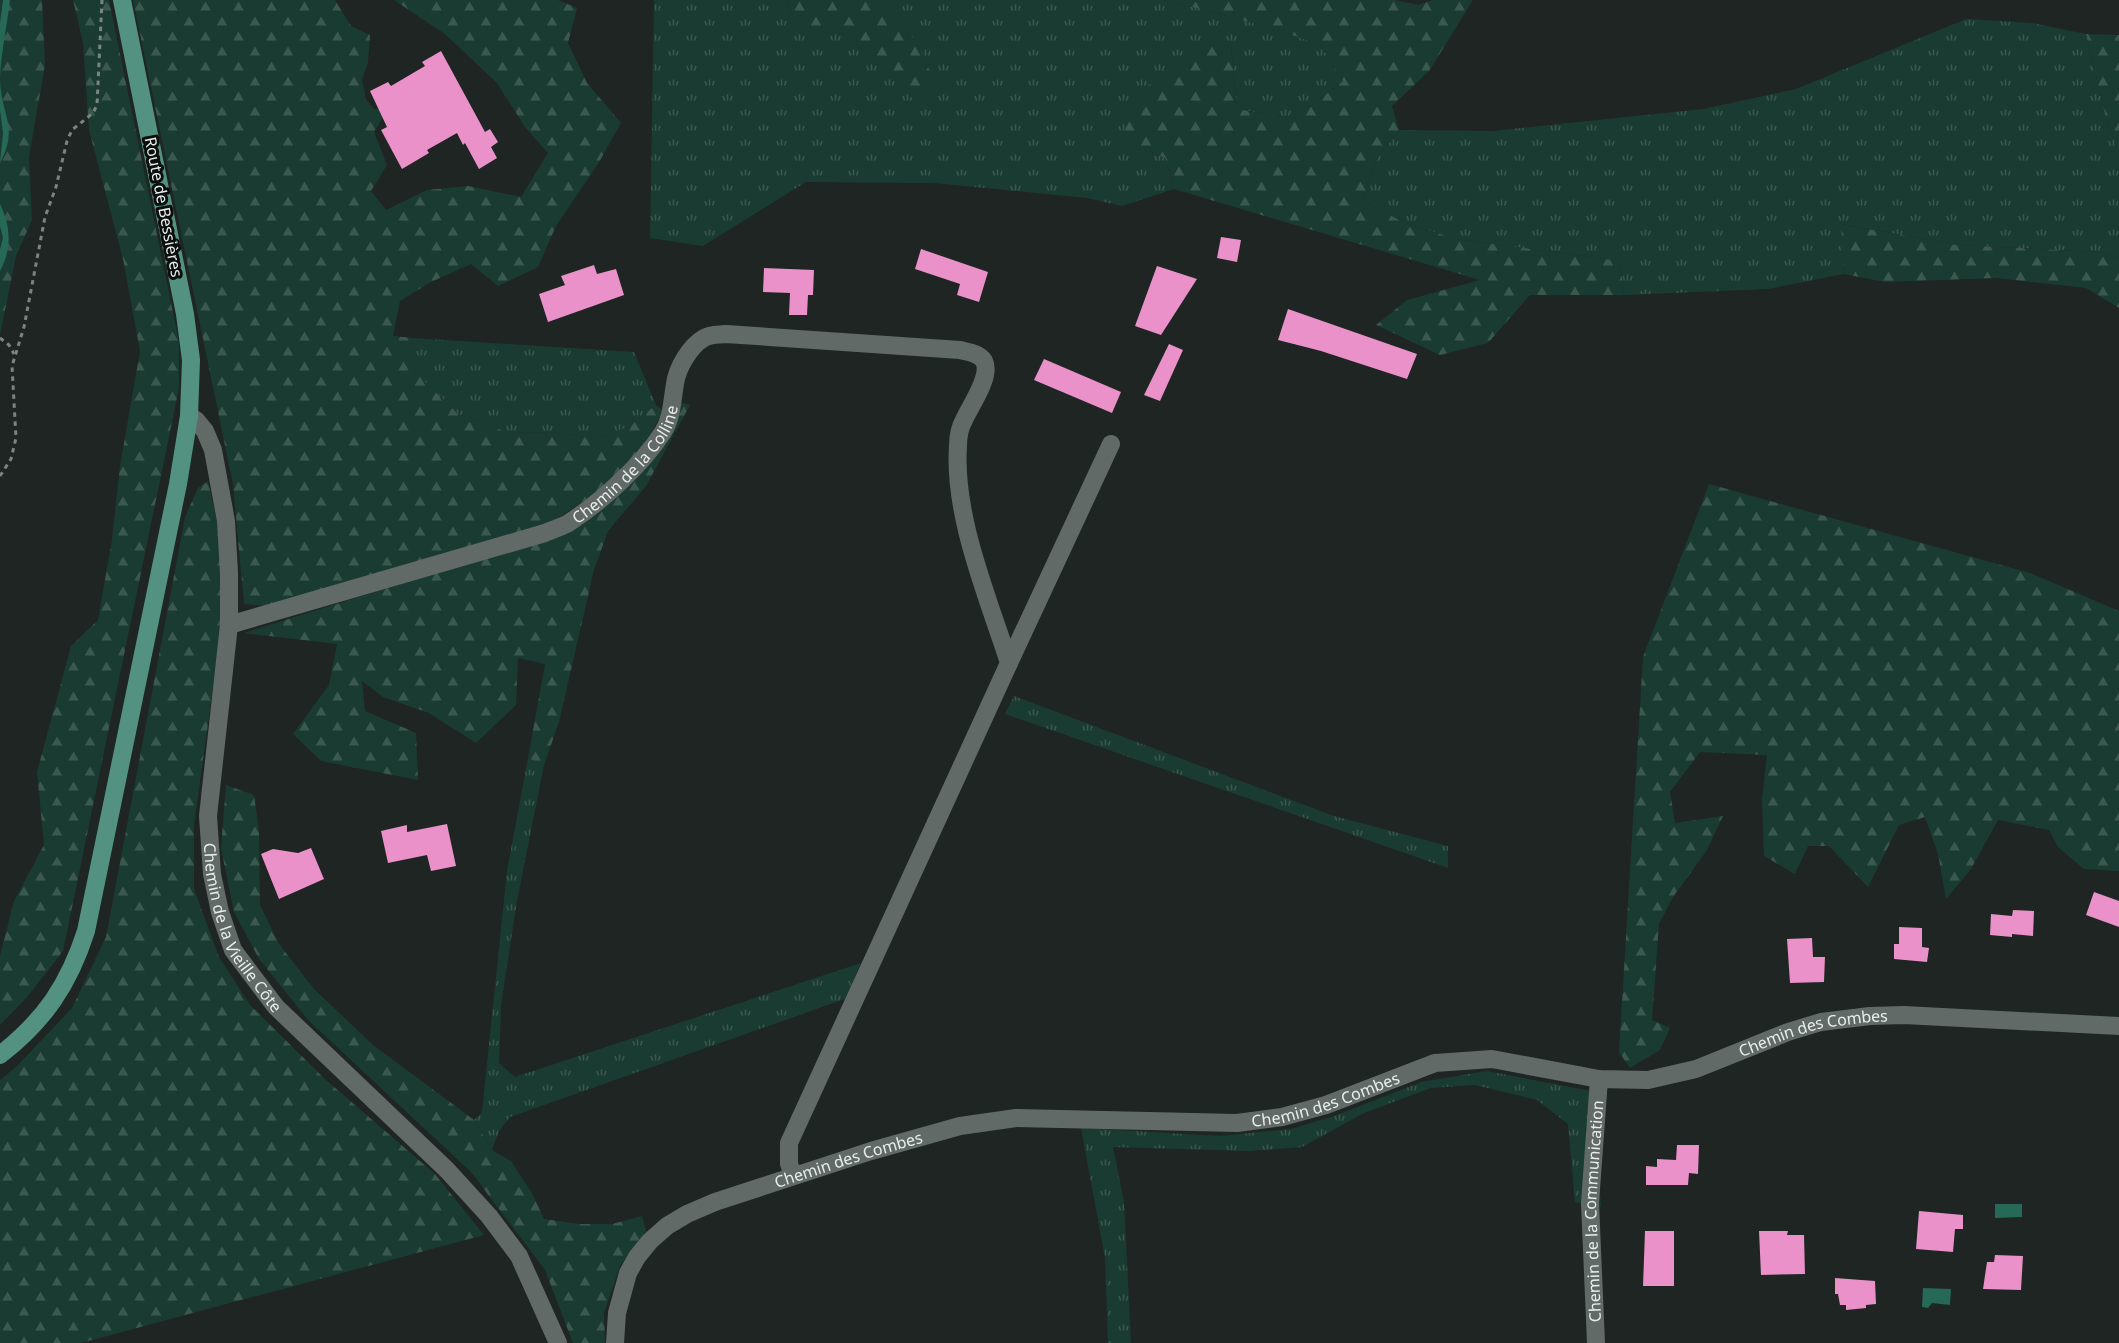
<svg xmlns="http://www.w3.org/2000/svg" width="2119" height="1343" viewBox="0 0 2119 1343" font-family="'Noto Sans',sans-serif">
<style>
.grass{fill:url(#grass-tufts)}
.forest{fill:url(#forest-firs)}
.water{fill:#256956}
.building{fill:#e991c8}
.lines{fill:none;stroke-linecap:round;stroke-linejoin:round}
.path{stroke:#7d8381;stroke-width:3;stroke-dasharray:4.5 4.5;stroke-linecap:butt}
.minor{stroke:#626a67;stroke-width:18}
.major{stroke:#539280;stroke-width:18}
.labels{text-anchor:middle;stroke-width:6;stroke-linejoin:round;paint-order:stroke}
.street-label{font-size:16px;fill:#e8edeb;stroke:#0a0e0c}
</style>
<defs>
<pattern id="grass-tufts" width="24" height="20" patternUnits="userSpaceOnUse" patternTransform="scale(1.5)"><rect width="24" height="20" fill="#1a3b31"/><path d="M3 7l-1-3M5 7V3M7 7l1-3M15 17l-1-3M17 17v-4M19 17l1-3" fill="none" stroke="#3b584f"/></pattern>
<pattern id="forest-firs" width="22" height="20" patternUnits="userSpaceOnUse" patternTransform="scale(1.5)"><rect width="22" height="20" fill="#1a3b31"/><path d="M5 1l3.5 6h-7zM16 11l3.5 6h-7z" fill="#3b584f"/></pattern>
</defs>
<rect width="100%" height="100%" fill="#1e2523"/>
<g class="grass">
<path d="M654,0H786L797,26H832L868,54L920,48L884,0H1165L1257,24L1320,44L1343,81L1295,119L1237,109L1231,47L1122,139L1165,158L1174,189L1122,206L1087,198L934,183L806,182L703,246L650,238Z"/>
<path d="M1966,19L2032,23L2086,34L2105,114L2119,153V258L2101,252L1957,245L1842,224L1844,274L1768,289L1624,295L1620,261L1456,239L1403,222L1363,201L1374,163L1399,130L1493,131L1703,109L1796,89Z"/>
<path d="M413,338L634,352L656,405L628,427L594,439L562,433L507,432L458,414L413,370Z"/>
<path d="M1014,696L1334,816L1448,846V868L1005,714Z"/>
<path d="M528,758L544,765L517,901L501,1005L499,1063L515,1077L861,963L845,999L510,1117L499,1131L492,1150L474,1120L482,1112L507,871Z"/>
<path d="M1487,1071L1596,1092L1594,1108L1601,1207L1575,1202L1568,1124L1537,1100L1475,1085L1431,1088L1364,1113L1302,1147L1249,1151L1113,1147L1124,1202L1131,1343H1108L1105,1258L1081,1128L1220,1136L1291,1129L1337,1115L1421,1082Z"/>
</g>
<g class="forest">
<path d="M0,0H42L45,65L29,157L32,220L16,256L0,335Z"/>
<path d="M73,0H109L179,342V388L63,951L27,997L0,1025V956L14,901L44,845L37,772L71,646L98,620L112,540L120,466L140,351L123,259L89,130L83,43Z"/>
<path d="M133,0H335L351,26L370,35L368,62L362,80L366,100L374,109L389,108L374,132L387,165L371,191L386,210L427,190L468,186L521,197L548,153L525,127L497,83L445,34L394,0H558L577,8L568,43L587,83L621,123L598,164L556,226L538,267L498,286L471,264L431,282L400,301L393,336L413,338V370L458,414L507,432L562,433L594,439L628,427L656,405L663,411L640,453L593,495L541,529L268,606L244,604L233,484Z"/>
<path d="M786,0H884L920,48L937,88L913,99L868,54L832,26H797Z"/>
<path d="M1165,0H1394L1419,5L1432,0H1473L1429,71L1392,106L1399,130L1374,163L1363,201L1403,222L1456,239L1620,261L1624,295H1530L1488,343L1440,355L1376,325L1407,300L1480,280L1174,189L1165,158L1122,139L1136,95L1197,47H1231L1237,109L1295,119L1343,81L1320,44L1257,24Z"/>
<path d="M2086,34L2119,35V153L2105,114Z"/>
<path d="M1841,224L1957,245L2101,252L2119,258V308L2086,288L1996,278L1885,282L1844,274Z"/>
<path d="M679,402L690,405L646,486L608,531L594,570L559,722L544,765L528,758L545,664L518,658L516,705L476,743L429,713L383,697L362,681L365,711L416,733L418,780L321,761L293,734L329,685L337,644L244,633L570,531Z"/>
<path d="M208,481L221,541V629L194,825V889L219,957L250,1005L326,1080L435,1174L484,1235L81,1343H0V1080L17,1066L72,1008L106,937L185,517L198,488Z"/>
<path d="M1709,484L2030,573L2119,611V871L2084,869L2058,847L2049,830L1998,820L1971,869L1946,899L1938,854L1925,817L1899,825L1868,887L1829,846H1808L1795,874L1764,856L1762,799L1767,755L1700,752L1670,792L1675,823L1723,816L1707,850L1673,897L1659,924L1652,1020L1670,1028L1660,1050L1630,1068L1619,1052L1643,657Z"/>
<path d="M226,785L254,795L259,831L260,905L279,944L314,989L373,1045L474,1120L492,1150L511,1161L533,1195L544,1219L580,1224H612L642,1216L646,1231L620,1266L604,1313L605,1343H573L545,1270L471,1172L309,1021L259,959L234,912L221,848Z"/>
</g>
<g class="water">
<path d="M3,0H10C7,26 1,52 0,78C0,114 20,127 0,163L3,133L0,110V23Z"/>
<path d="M0,204C11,226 12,249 0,271V249L3,238L0,226Z"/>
<path d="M1995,1204H2022V1217L1995,1218Z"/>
<path d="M1923,1288L1951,1289L1950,1305L1932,1303L1928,1308L1922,1307Z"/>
</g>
<g class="building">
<path d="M441,51L485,132L490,129L498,142L491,147L497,158L479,169L465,143L463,145L457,133L427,150L429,153L402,169L381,130L387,127L370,91L388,82L391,86L425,66L422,62Z"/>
<path d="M1221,237L1241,240L1237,262L1217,258Z"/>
<path d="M921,249L988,272L979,302L957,295L960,284L915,269Z"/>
<path d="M594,265L597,274L616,269L624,295L548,322L539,294L565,285L561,276Z"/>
<path d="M1157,266L1197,279L1161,335L1135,326Z"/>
<path d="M764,268L814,270L813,295H808L807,315H789L790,293L763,292Z"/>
<path d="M1288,309L1417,354L1407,379L1321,351L1278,340Z"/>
<path d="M1169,344L1183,350L1160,401L1144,395Z"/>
<path d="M1044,359L1121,392L1112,413L1034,380Z"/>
<path d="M447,824L456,866L431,871L427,855L388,863L381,831L407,825V832Z"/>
<path d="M311,848L324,879L279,899L261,854L273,849L298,853Z"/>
<path d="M2094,892L2119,901V927L2086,915Z"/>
<path d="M2013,910L2034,911L2033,936L2012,934V937L1990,935L1991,914L2012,916Z"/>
<path d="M1899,927L1922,928V947L1929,948L1927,962L1894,959V944H1899Z"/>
<path d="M1812,938L1813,957H1825L1824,982L1790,983L1787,939Z"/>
<path d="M1677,1145H1699L1698,1174L1689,1173L1688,1185H1646V1166L1657,1167V1159L1676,1160Z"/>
<path d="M1919,1211L1963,1215V1229H1955L1953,1252L1916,1249Z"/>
<path d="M1645,1231H1674V1286H1643Z"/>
<path d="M1759,1231H1788L1787,1235H1804L1805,1274L1761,1275Z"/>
<path d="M1995,1255L2023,1256L2021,1290L1983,1289L1987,1262H1994Z"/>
<path d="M1835,1278L1875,1281L1876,1304L1866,1305V1308L1846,1310V1305H1840L1838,1294H1835Z"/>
</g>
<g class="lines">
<g class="path">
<path d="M0,338L9,345L14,354"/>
<path d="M0,476L11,459L16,438L12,366L24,327L45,217L56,187L67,141L72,130L93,113L97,105L102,0"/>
</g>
<g class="minor">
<path id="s1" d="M189,416L196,420L205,431L213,450L226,521L229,573V625L208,816L212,874L220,912L233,950L276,1007L447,1170L489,1216L519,1256L558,1343"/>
<path id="s2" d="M229,625L545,533C553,529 563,527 570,522C602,501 642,465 663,432C672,418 672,401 675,384C677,368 690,346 704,338C711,334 718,335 726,334L960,350C968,352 979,353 984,361C992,376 970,406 964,420C960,427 958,438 958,446C953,516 988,597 1009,663L789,1143V1164L793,1175"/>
<path d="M1009,663L1111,444"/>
<path id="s3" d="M615,1343L617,1313L628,1273L637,1257L650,1241L667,1226L687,1214L715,1202L871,1151L960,1126L1016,1118L1237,1123L1282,1117L1326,1105L1435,1063L1492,1059L1599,1079L1648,1080L1696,1069L1788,1032L1821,1022L1870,1016L1904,1015L2119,1026"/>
<path id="s4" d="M1596,1343L1590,1203L1599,1079"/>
</g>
<path class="major" d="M0,1055C45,1020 69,984 86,931L178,484L189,416L191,360L185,314L122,0"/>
</g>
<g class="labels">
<g class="street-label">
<text transform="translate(164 207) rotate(79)" y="6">Route de Bessières</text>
<text dy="6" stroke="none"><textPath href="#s2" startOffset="438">Chemin de la Colline</textPath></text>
<text dy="6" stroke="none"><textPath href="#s1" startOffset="531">Chemin de la Vieille Côte</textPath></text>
<text dy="6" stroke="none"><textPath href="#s3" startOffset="1317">Chemin des Combes</textPath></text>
<text dy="6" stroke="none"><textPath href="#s3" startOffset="813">Chemin des Combes</textPath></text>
<text dy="6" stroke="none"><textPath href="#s3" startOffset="327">Chemin des Combes</textPath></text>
<text dy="6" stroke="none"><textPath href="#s4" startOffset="132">Chemin de la Communication</textPath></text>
</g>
</g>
</svg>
